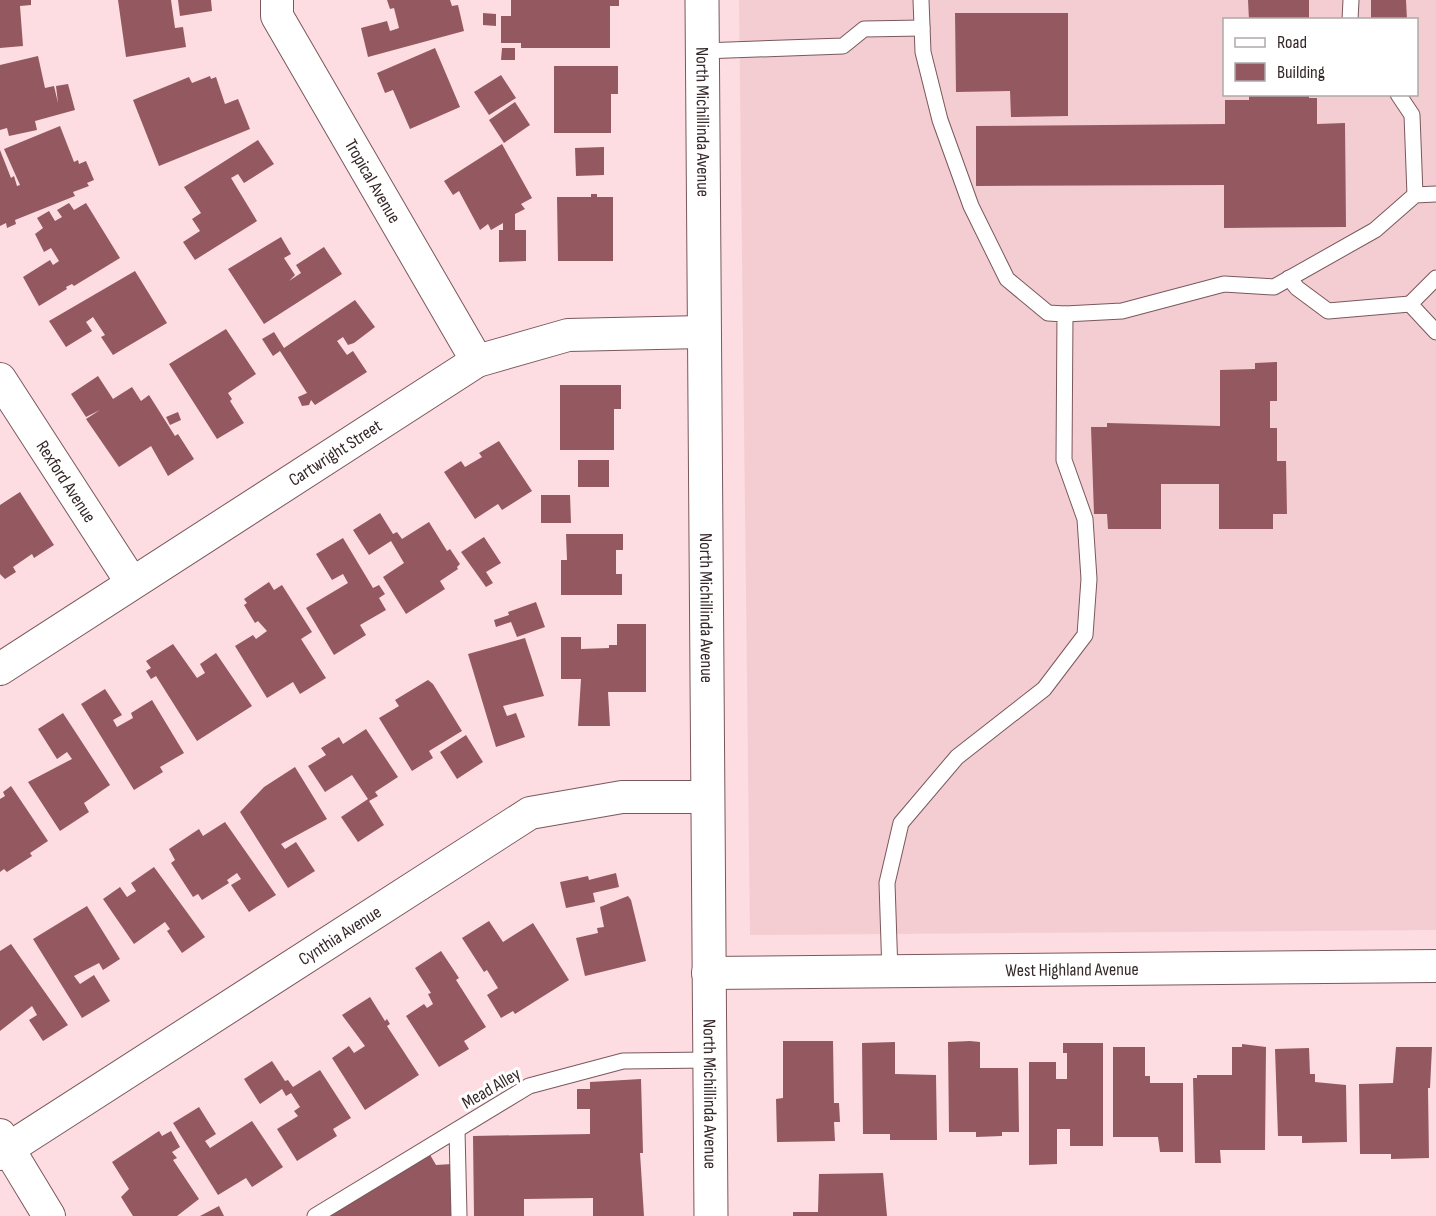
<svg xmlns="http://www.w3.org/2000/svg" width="1436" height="1216" viewBox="0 0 1436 1216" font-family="'Sofia Sans Condensed',sans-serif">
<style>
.built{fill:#f3cdd1;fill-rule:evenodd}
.building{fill:#945861}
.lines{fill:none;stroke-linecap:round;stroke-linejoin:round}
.lane-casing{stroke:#7a585d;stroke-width:17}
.street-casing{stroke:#7a585d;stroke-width:34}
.secondary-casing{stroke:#7a585d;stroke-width:35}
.lane{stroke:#fff;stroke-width:15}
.street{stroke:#fff;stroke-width:32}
.secondary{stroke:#fff;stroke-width:33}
.labels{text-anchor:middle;stroke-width:6;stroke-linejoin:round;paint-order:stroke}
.street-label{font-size:18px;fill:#362729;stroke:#fff}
</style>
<rect width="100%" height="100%" fill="#fddde1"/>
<path class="built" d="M739,0H1436V930L750,935ZM1224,20H1416V94H1224Z"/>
<g class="building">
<path d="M0,0H31V5L20,6L23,46L0,48Z"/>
<path d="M118,0H171L175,28L183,27L186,47L126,57Z"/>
<path d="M178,0H211L212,11L180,16Z"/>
<path d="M387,0H450L452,6L458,5L464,31L368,57L361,28L387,21L390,31L399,28L394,8L390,9Z"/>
<path d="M511,0H619V6H610V48H521V43H501V16H511Z"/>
<path d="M1248,0H1309V20H1249Z"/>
<path d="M1371,0H1406L1407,20H1371Z"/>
<path d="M483,13L496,14V26L483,25Z"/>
<path d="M955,13H1068V116L1011,117L1010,91L956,92Z"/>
<path d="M435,48L460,107L410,129L393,90L385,93L377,73Z"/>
<path d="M502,48H515V60H501Z"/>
<path d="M38,56L45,88L54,86L58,103L56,86L68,84L75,110L35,121L37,130L9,136L7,128L0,130V65Z"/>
<path d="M554,66H618V94H611V133H554Z"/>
<path d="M501,75L516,98L489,115L474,92Z"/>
<path d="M210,76L211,79L216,77L225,104L238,99L250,129L159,166L133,100L189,77L192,83Z"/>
<path d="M1249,94H1309V98H1317V124L1345,123L1346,227L1224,228V185L976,186V126L1225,124V100H1249Z"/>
<path d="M515,102L530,125L504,143L489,120Z"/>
<path d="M60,126L74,162L78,160L79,164L86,161L94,180L87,183L89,186L73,192L75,196L15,220L16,224L7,228L6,223L0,226V150L11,178L14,176L17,186L20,185L4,149Z"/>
<path d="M258,140L274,164L244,183L238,174L231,178L257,221L195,260L183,242L200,231L192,219L201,213L184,187Z"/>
<path d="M502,144L532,198L521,204L525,209L515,214V230H526V261L499,262V230H503V223L491,230L488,224L480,230L459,191L453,195L444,181Z"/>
<path d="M604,147V175L576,176L575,148Z"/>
<path d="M591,194H597V197H613V261H558L557,197H591Z"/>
<path d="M69,203L74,210L86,203L120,258L74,286L72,284L66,287L67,289L39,306L23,277L50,260L53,265L59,261L51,248L44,252L35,234L43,228L37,218L49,211L55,221L62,217L57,210Z"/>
<path d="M281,237L291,254L284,258L295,275L289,281L301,273L296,265L324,247L342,274L264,324L228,269Z"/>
<path d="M135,271L167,323L113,355L101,337L105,335L93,317L86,322L92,331L66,347L49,321Z"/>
<path d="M355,300L375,327L354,343L348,345L343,337L337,341L347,355L353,351L367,372L315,405L311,400L309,405L302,406L298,397L307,393L280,351L273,356L262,339L274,332L284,348Z"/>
<path d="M226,329L256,374L228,393L232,399L230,401L244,423L217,439L169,364Z"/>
<path d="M1277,362V401H1270V428H1277V461H1286L1287,514H1273V529H1219V484H1161V529H1108L1107,514H1094L1091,427H1107V423L1220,426V370L1255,369V363Z"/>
<path d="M98,376L113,399L132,387L141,401L149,395L175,436L178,434L194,459L168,476L151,446L119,467L86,419L100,410L86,417L71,394Z"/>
<path d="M560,385H621V409H614V450H560Z"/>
<path d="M178,412L181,420L170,425L166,417Z"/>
<path d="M499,441L532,491L502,510L498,504L475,519L444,472L461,461L465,467L482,457L479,453Z"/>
<rect x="578" y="460" width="31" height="27"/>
<path d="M20,492L54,545L34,558L32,554L13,567L16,572L5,579L0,574V505Z"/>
<path d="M541,495H570L571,523H541Z"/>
<path d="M380,513L393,534L397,532L402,539L429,522L447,551L450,549L460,564L457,567L458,569L440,581L445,589L406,614L383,577L404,563L391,541L369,555L353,530Z"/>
<path d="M566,534H623V550H616V574H622V595H561V560H567Z"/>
<path d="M484,537L501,563L486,572L493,583L486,587L461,552Z"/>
<path d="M343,538L373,588L379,585L385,594L379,598L386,610L360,625L366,635L334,655L306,608L348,583L343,574L332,580L316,554Z"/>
<path d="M269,582L274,590L282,585L312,632L301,639L326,678L300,694L293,682L267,698L235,646L253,635L256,639L267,631L258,621L255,623L244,605L247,603L244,599Z"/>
<path d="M536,602L545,627L517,637L511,622L496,627L494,620L509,615L508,612Z"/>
<path d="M617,624H646V692H608L610,726H578L581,679H561V637H581V649L609,648V645H617Z"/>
<path d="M525,638L544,696L503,706L507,716L516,713L525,737L496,747L468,654Z"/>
<path d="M173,644L197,678L205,673L200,664L216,653L252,706L197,741L156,676L151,679L146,671L151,668L146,661Z"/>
<path d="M428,680L433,684L462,731L429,751L433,758L412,771L379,718L399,706L395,700Z"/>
<path d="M105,689L122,715L113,720L117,727L133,718L131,713L152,700L184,753L160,767L163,772L134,790L81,704Z"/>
<path d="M63,713L110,785L84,803L89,812L60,831L28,782L72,759L67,752L57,759L38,729Z"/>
<path d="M366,729L398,777L375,792L378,796L369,801L384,825L358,842L341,817L368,799L352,775L325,792L308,766L326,755L321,748L339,737L343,744Z"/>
<path d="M466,735L483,762L457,779L440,752Z"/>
<path d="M295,767L327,819L281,844L285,849L296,842L315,871L288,888L240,812L264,787Z"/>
<path d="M11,786L48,841L30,853L32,856L7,872L4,869L0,872V799L5,796L3,792Z"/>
<path d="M225,822L276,895L249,912L231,885L241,879L237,873L227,880L229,883L202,900L198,894L193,897L171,863L175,860L169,849L199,829L203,836Z"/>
<path d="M154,867L205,937L182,953L167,931L170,929L165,922L134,944L103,899L120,887L127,897L136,891L131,883Z"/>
<path d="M616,873L619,887L593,893L595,902L566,908L560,882L588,876L589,880Z"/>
<path d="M628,896L631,900L646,961L585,976L576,938L598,933L597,928L604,927L600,907Z"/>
<path d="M87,906L120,959L103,970L99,963L74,976L80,984L94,975L110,1001L82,1018L33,939Z"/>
<path d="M489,921L503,942L533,923L569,980L515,1014L513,1011L501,1018L487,995L498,988L487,970L484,972L462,938Z"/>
<path d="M11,944L68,1025L43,1041L29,1020L37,1015L32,1006L0,1031V951Z"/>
<path d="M441,951L459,978L456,980L486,1027L464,1041L469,1049L439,1067L406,1016L424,1004L427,1008L433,1004L428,994L431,993L415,968Z"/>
<path d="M370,997L385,1021L387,1019L390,1024L387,1026L419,1075L365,1110L332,1058L349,1046L354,1053L365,1046L342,1015Z"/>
<path d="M783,1041H833L834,1103H839L840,1122H834L835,1141L777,1142L776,1099L783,1098Z"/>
<path d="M970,1041L980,1042V1068H1018L1019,1132H1002V1136L976,1137V1132H949L948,1042Z"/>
<path d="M895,1042V1074L936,1075L937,1140H890V1134H863L862,1043Z"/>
<path d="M1063,1043H1103V1146H1070V1129H1057V1164L1029,1165V1062H1056V1079H1067V1053H1063Z"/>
<path d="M1242,1044L1266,1047L1265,1150H1220L1221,1163H1195L1193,1078H1197V1075H1232V1047H1242Z"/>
<path d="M1113,1047H1145V1076H1150V1083H1183V1152H1160L1158,1137H1113Z"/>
<path d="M1396,1047H1432L1430,1088H1428L1429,1158L1391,1159V1154H1360L1359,1084L1393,1083Z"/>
<path d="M1309,1048L1310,1074H1315V1082L1346,1085L1347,1142L1302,1143V1136H1278L1275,1049Z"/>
<path d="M272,1061L285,1081L288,1080L293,1087L320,1070L351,1118L333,1129L337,1136L297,1161L277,1129L298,1116L294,1111L300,1107L291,1093L286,1096L282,1089L260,1104L244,1079Z"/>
<path d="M641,1079L643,1153H640L644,1216H593V1198L524,1199V1216H474L473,1136L590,1134V1109H577V1089H590V1082Z"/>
<path d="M199,1107L216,1134L205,1141L210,1148L252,1121L283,1167L252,1187L246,1178L218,1195L173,1123Z"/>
<path d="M159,1131L162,1136L171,1131L180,1147L172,1152L177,1158L173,1160L199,1199L177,1216H133L121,1197L129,1189L112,1162Z"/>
<path d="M429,1153L436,1165L452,1164L453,1216H329Z"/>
<path d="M883,1173L887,1216H793V1212H818L819,1174Z"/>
<path d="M219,1206L224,1216H200Z"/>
</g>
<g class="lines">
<g class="lane-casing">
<g id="lane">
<path d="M1350,20L1351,0"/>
<path d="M702,51L843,46L864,29L922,28"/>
<path d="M1398,94L1412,115L1415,195"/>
<path d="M1289,278L1297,288L1328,311L1410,304"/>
<path d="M1436,278L1410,304L1436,332"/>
<path d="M1065,314L1122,311L1224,284L1274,287L1375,230L1415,195L1436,194"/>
<path d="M890,973L887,883L901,823L957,757L1044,689L1085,635L1089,579L1085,519L1064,460L1065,314L1048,313L1007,279L971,206L940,120L923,52L921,0"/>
<path d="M457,1130L459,1216"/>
<path d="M315,1216L529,1086L623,1061L710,1060"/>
</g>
</g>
<g class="street-casing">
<g id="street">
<path id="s1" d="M277,0V16L477,361"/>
<path id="s2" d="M0,379L132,583"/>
<path id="s3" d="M0,669L477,361L568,335L702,332"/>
<path id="s4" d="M708,973L1436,966"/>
<path d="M0,1135L49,1216"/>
<path id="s5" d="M0,1154L530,813L622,797H707"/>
</g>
</g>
<g class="secondary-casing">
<g id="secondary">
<path id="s6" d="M702,0L711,1216"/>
</g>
</g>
<use href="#lane" class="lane"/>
<use href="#street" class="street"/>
<use href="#secondary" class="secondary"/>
</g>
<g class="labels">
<g class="street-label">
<text dy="6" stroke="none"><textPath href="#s6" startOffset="122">North Michillinda Avenue</textPath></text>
<text dy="6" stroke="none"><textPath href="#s1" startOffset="207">Tropical Avenue</textPath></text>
<text dy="6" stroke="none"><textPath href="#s3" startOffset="399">Cartwright Street</textPath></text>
<text dy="6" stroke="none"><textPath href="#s2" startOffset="122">Rexford Avenue</textPath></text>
<text dy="6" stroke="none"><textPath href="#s6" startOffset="608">North Michillinda Avenue</textPath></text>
<text dy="6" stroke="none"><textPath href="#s5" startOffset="404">Cynthia Avenue</textPath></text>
<text dy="6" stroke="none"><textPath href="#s4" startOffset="364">West Highland Avenue</textPath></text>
<text transform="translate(491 1088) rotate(-30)" y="6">Mead Alley</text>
<text dy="6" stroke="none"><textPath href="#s6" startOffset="1094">North Michillinda Avenue</textPath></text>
</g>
</g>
<rect x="1223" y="18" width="195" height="78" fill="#ffffff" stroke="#afa9a9" stroke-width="1.5"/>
<rect x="1235" y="38" width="30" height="9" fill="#ffffff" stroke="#afa9a9" stroke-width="1.5"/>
<text x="1277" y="48" font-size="18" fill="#362729">Road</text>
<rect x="1235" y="63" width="30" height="18" fill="#945861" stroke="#afa9a9" stroke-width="1.5"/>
<text x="1277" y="78" font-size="18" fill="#362729">Building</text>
</svg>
